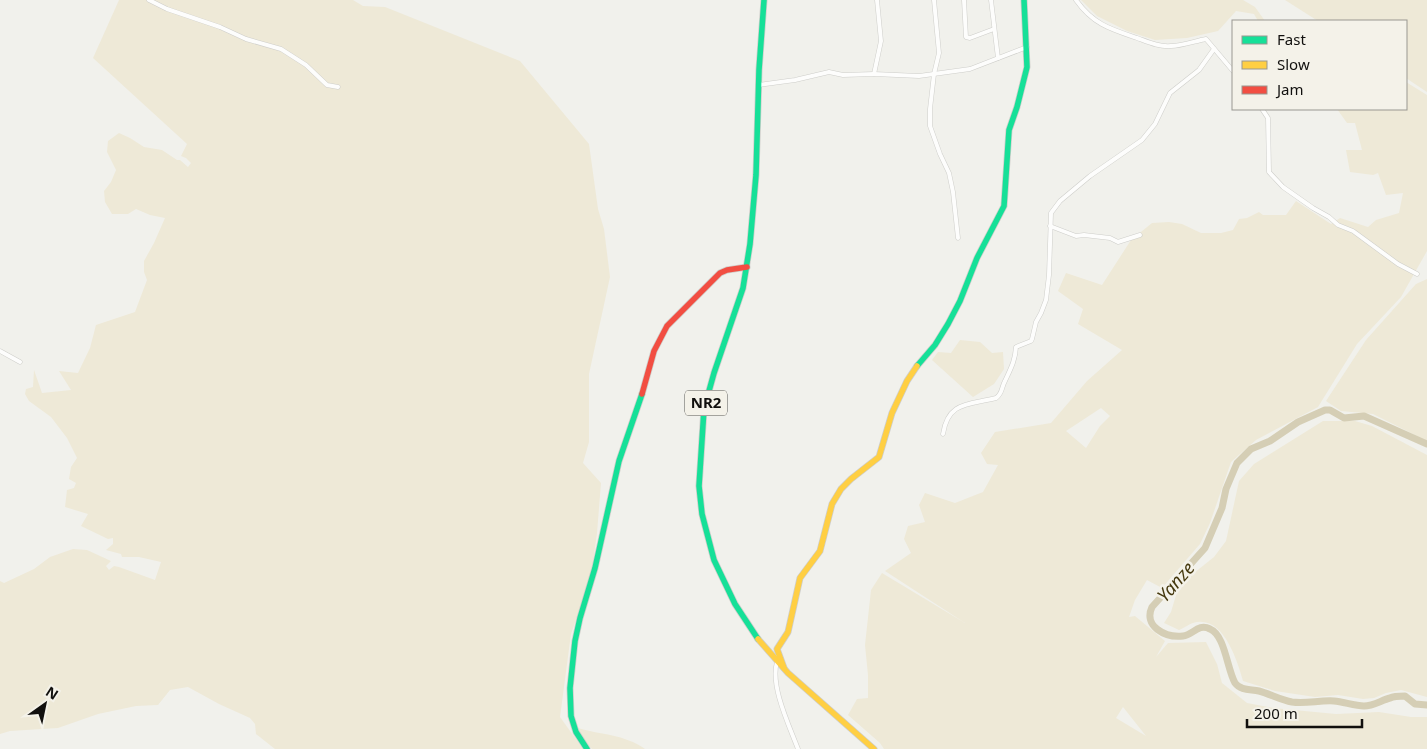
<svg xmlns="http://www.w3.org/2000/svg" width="1427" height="749" viewBox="0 0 1427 749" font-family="'Noto Sans',sans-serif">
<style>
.green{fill:#eee9d7;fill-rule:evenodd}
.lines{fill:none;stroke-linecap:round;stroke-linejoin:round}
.river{stroke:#d5ceb5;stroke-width:7}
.street-casing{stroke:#cececa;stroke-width:5}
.fast-casing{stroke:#cececa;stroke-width:7}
.slow-casing{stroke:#cececa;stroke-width:7}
.jam-casing{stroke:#cececa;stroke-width:7}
.street{stroke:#fdfdfc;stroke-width:4}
.fast{stroke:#16e098;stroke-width:5.5}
.slow{stroke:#ffcf43;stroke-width:5.5}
.jam{stroke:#f24e42;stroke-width:5.5}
.labels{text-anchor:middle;stroke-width:5;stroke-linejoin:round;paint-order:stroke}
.shield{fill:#f4f2e9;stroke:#555450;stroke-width:1}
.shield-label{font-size:15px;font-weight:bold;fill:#11100e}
.water-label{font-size:18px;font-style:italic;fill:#45390f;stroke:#f4f2e9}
</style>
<rect width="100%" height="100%" fill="#f1f1ec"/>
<g class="green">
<path d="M119,0H353L363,6L385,7L520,61L589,144L598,209L604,229L610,277L589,374V442L583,463L601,483L597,533L591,577L571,634L560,717L583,749H275L256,734L255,724L250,718L219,704L188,687L170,690L158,705L136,706L98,714L58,728L10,731L0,734V581L4,583L34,569L50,557L73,549L87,550L111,561L106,566L109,570L114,566L119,567L155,580L161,562L139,557H122L121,554L106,550L113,544V538L108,539L81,526L88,514L65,507L67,490L74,488L76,483L69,479L71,467L77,458L67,438L51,417L29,401L25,394L26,389L33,387L34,370L42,393L71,390L59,371L78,373L90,348L96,325L135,312L147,280L144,272V261L154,243L165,218L150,215L136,209L128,214H112L105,202L104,191L111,182L116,170L107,152L108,141L119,133L130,138L144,147L162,150L177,160H180L188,167L191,163L186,158L181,156L187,144L93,58Z"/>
<path d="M1081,0H1243L1255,7L1265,21H1258L1254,14L1236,11L1218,31L1187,38L1155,40L1127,31L1097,16Z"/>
<path d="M1285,0H1427V92L1406,78V21H1318Z"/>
<path d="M1406,82L1427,95V251L1401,297L1357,344L1318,407L1256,440L1231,462L1210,523L1200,544L1162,588L1147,580L1135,600L1129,617L1135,616L1165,641L1156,657L1168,643L1206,642L1217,664L1222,683L1247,703L1273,708L1336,714L1379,712L1411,717H1427V749H884L880,743L848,715L857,699L868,698V675L865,645L871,590L882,573L965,623L885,571L911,553L904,539L908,526L925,522L919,505L925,493L955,503L983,492L998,465L987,464L981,453L995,432L1051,423L1087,381L1122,350L1078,324L1083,309L1058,291L1066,273L1102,285L1131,240L1152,223L1169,222L1182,224L1201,233H1221L1233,230L1239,219L1247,218L1259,212L1263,215H1286L1296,201L1331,224L1340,218L1368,227L1376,220L1399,213L1403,193L1386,195L1378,173L1373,175L1350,172L1346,150H1362L1355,123H1347L1337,109H1406ZM1101,408L1110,416L1100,426L1086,448L1066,431ZM1123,707L1146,736L1116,718Z"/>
<path d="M1427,279V441L1373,414L1341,411L1326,401L1366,340L1416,284Z"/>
<path d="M960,340L980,342L992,353L1003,352L1004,369L994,384L973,397L932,360L938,352L951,353Z"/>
<path d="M1323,421H1355L1372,426L1427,455V697L1401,690L1386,693L1374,698L1363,699L1338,695L1315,697L1275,691L1243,681C1237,660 1223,614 1193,623C1189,624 1184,628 1179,630L1164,623L1171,612L1179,585L1214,557L1226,541L1239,481L1254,464Z"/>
<path d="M578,728C601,735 624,734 645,749H592L582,738Z"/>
</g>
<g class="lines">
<path class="river" d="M1427,444L1364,416L1344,418L1330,410H1325L1298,422L1270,441L1251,449L1237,463L1226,489L1222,508L1205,548L1152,607C1143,626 1165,638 1183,636C1193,635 1198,623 1210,629C1225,635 1227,669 1235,683C1241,691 1251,689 1259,691C1270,694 1281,700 1292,702C1306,704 1320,700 1334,701C1344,702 1355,706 1364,706C1373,706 1382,700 1390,698C1394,696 1400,696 1405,696L1415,704L1427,705"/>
<g class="street-casing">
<g id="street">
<path d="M149,0L167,9L220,27L246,39L281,49L306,65L327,85L338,87"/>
<path d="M934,0L939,53L934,74L930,109V126L940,154L949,173L953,192L958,238"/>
<path d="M964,0L966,37L970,38L994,29"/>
<path d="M991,0L998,58"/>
<path d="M1076,0C1093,24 1110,29 1137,38C1148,42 1159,47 1171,46C1182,46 1195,41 1206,39L1233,71"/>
<path d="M874,74L881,41L877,0"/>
<path d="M758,85L795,80L829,72L843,75L874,74L919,76L970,69L1027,47"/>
<path d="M1262,109L1268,118L1269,172L1283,187L1313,208L1329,217L1338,225L1353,231L1398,264L1417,274"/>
<path d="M1050,226L1076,236L1084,235L1110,238L1118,242L1140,235"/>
<path d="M0,351L20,362"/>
<path d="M943,434C948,401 969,405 996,398C1003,393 1001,388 1005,381C1011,368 1015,361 1016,347L1031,341L1032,339L1036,322L1041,313L1046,300L1049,275L1051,213L1060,201L1090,176L1142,140L1155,124L1170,93L1199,70L1214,49"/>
<path d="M777,662C770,686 789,725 798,749"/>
</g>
</g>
<g class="fast-casing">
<g id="fast">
<path d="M917,366L935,345L948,324L960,301L977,258L1004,206L1009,130L1017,107L1027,67L1024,0"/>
<path d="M758,639L735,604L714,560L702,514L699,486L704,409L714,373L743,288L750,244L756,175L759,70L764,0"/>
<path d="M587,749L576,732L571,716L570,688L575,641L580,618L595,568L619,461L642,394"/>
</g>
</g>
<g class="slow-casing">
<g id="slow">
<path d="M758,639L788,673L874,749"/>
<path d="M784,668L777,649L788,632L800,578L820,551L832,504L841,489L851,479L879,457L892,413L907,381L917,366"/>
</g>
</g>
<g class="jam-casing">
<path id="jam" d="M642,394L654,351L667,326L720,273L727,270L747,267"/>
</g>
<use href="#street" class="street"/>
<use href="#fast" class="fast"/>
<use href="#slow" class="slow"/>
<use href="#jam" class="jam"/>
</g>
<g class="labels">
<rect class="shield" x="685" y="390.5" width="42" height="25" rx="4"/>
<g class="shield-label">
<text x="706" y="408">NR2</text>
</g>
<g class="water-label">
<text transform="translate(1176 582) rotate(-49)" y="6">Yanze</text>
</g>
</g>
<rect x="1232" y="20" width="175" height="90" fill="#f4f2e9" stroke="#999891"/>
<rect x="1242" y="36" width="25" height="8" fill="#16e098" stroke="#999891"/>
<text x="1277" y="45" font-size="15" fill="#11100e">Fast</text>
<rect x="1242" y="61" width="25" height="8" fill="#ffcf43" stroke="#999891"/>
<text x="1277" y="70" font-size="15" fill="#11100e">Slow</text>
<rect x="1242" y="86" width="25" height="8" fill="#f24e42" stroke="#999891"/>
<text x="1277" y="95" font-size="15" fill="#11100e">Jam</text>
<g transform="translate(45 704) rotate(33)" stroke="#f4f2e9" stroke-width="4" paint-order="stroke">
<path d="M0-4L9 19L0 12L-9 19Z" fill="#11100e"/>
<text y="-8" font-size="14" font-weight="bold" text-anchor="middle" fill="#11100e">N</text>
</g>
<path d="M1247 719v8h115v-8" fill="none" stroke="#11100e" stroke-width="2.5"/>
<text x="1254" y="719" font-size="15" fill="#11100e" stroke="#f4f2e9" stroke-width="4" paint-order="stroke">200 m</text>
</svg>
